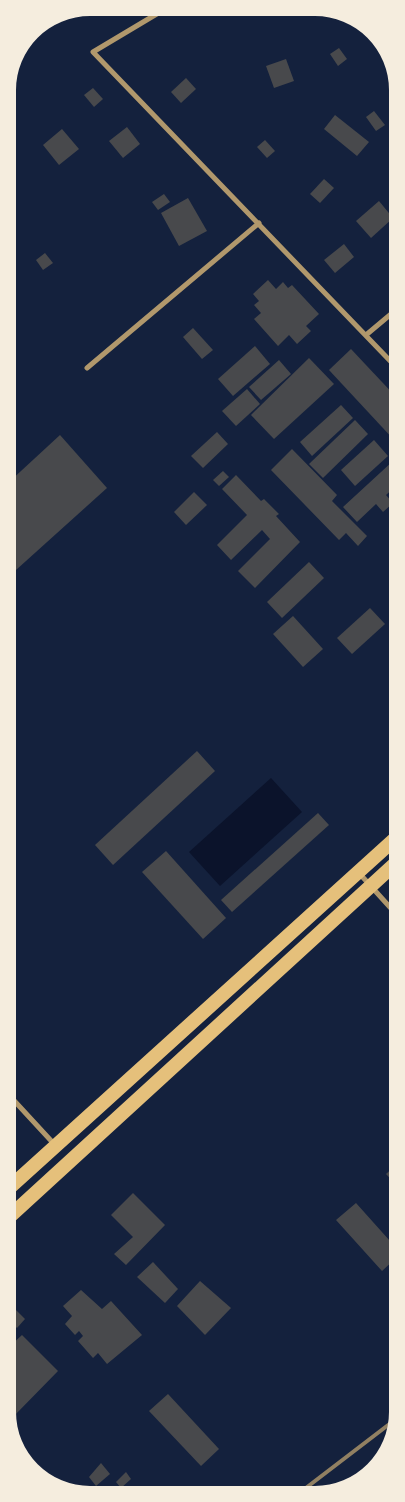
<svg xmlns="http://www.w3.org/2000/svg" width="405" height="1502" viewBox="0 0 405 1502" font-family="'Sofia Sans Condensed',sans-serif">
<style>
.water{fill:#0b132b}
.building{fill:#48494c}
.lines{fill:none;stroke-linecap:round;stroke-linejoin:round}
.minor{stroke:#b1986c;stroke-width:5}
.trunk{stroke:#e5c07b;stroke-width:14}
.rail{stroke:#918062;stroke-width:4}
</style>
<rect width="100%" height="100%" fill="#14213d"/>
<path class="water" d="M271,778L302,812L220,886L189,852Z"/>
<g class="building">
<path d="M339,48L347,59L338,66L330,54Z"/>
<path d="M286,59L294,81L274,88L266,66Z"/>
<path d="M186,78L196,89L181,103L171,92Z"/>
<path d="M93,88L103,99L94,107L84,95Z"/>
<path d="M374,111L385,125L376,131L366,117Z"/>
<path d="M335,115L369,142L357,156L324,129Z"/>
<path d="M127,127L140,144L123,158L109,141Z"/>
<path d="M62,129L79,149L59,165L43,145Z"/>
<path d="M265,140L275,151L267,158L257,147Z"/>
<path d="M324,179L334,188L320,203L310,194Z"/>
<path d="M164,194L170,202L158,210L152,202Z"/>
<path d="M188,198L207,231L179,246L161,213Z"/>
<path d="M379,201L393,218L371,238L356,221Z"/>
<path d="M344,244L354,257L335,273L324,260Z"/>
<path d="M45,253L53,263L43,270L36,260Z"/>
<path d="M268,280L276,289L283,282L288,288L292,285L319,314L306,326L311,331L297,344L289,335L278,346L254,319L261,313L254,305L259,301L253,294Z"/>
<path d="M193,328L213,350L202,359L183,337Z"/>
<path d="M255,346L270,364L233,396L218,379Z"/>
<path d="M351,349L397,398V440L395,441L329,370Z"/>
<path d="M309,358L334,384L274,439L251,415Z"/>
<path d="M279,360L291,374L261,400L249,387Z"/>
<path d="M247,389L260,404L236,426L222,411Z"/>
<path d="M341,405L353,418L312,456L300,442Z"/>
<path d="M355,420L368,434L323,478L309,464Z"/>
<path d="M217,432L228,444L203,468L191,456Z"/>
<path d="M60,435L107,488L16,570L8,560V483Z"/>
<path d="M374,440L388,456L355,486L341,470Z"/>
<path d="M292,449L337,495L332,501L367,536L358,546L346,533L339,540L271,470Z"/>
<path d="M393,461L397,465V485L386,495L393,503L383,512L376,504L357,522L343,507Z"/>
<path d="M223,471L229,477L219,486L213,480Z"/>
<path d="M236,475L261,501L264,499L279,514L276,516L300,542L255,588L238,571L270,539L262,530L231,560L217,545L247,515L222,489Z"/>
<path d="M194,492L207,505L186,525L174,512Z"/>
<path d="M309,562L324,578L282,618L267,602Z"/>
<path d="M370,608L385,624L352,654L337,638Z"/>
<path d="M293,616L323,649L303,667L273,634Z"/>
<path d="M197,751L215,771L113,865L95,845Z"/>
<path d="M318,813L329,825L232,912L221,900Z"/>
<path d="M166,851L226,918L203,939L142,872Z"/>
<path d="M397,1164V1186L386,1174Z"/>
<path d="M133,1193L165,1225L126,1265L114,1254L133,1237L111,1215Z"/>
<path d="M356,1203L390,1241L397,1235V1259L396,1258L382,1271L336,1220Z"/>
<path d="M153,1262L178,1289L165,1303L137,1277Z"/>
<path d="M200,1281L231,1308L205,1335L177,1306Z"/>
<path d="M81,1290L102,1309L111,1301L142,1335L107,1364L98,1353L93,1358L78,1341L83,1336L79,1331L75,1335L65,1324L72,1316L63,1306Z"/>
<path d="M8,1302L25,1319L17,1328L8,1320Z"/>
<path d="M22,1335L58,1371L13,1417L8,1412V1378L16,1370L8,1363V1348Z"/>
<path d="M168,1394L219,1449L201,1466L149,1411Z"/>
<path d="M101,1463L110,1474L96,1486L89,1477Z"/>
<path d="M126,1472L131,1479L121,1488L116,1482Z"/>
</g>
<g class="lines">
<g class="minor">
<path d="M160,12L93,52L397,368"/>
<path d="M366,335L397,309"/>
<path d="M87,368L259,223"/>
<path d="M359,873L397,915"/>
<path d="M8,1094L55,1145"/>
</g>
<g class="trunk">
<path d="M8,1189L397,837"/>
<path d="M8,1218L397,862"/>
</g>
<path class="rail" d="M298,1494L396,1419"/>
</g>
<path d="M0 0H405V1502H0ZM90 16H315A74 74 0 0 1 389 90V1412A74 74 0 0 1 315 1486H90A74 74 0 0 1 16 1412V90A74 74 0 0 1 90 16Z" fill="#f5edde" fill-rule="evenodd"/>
</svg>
